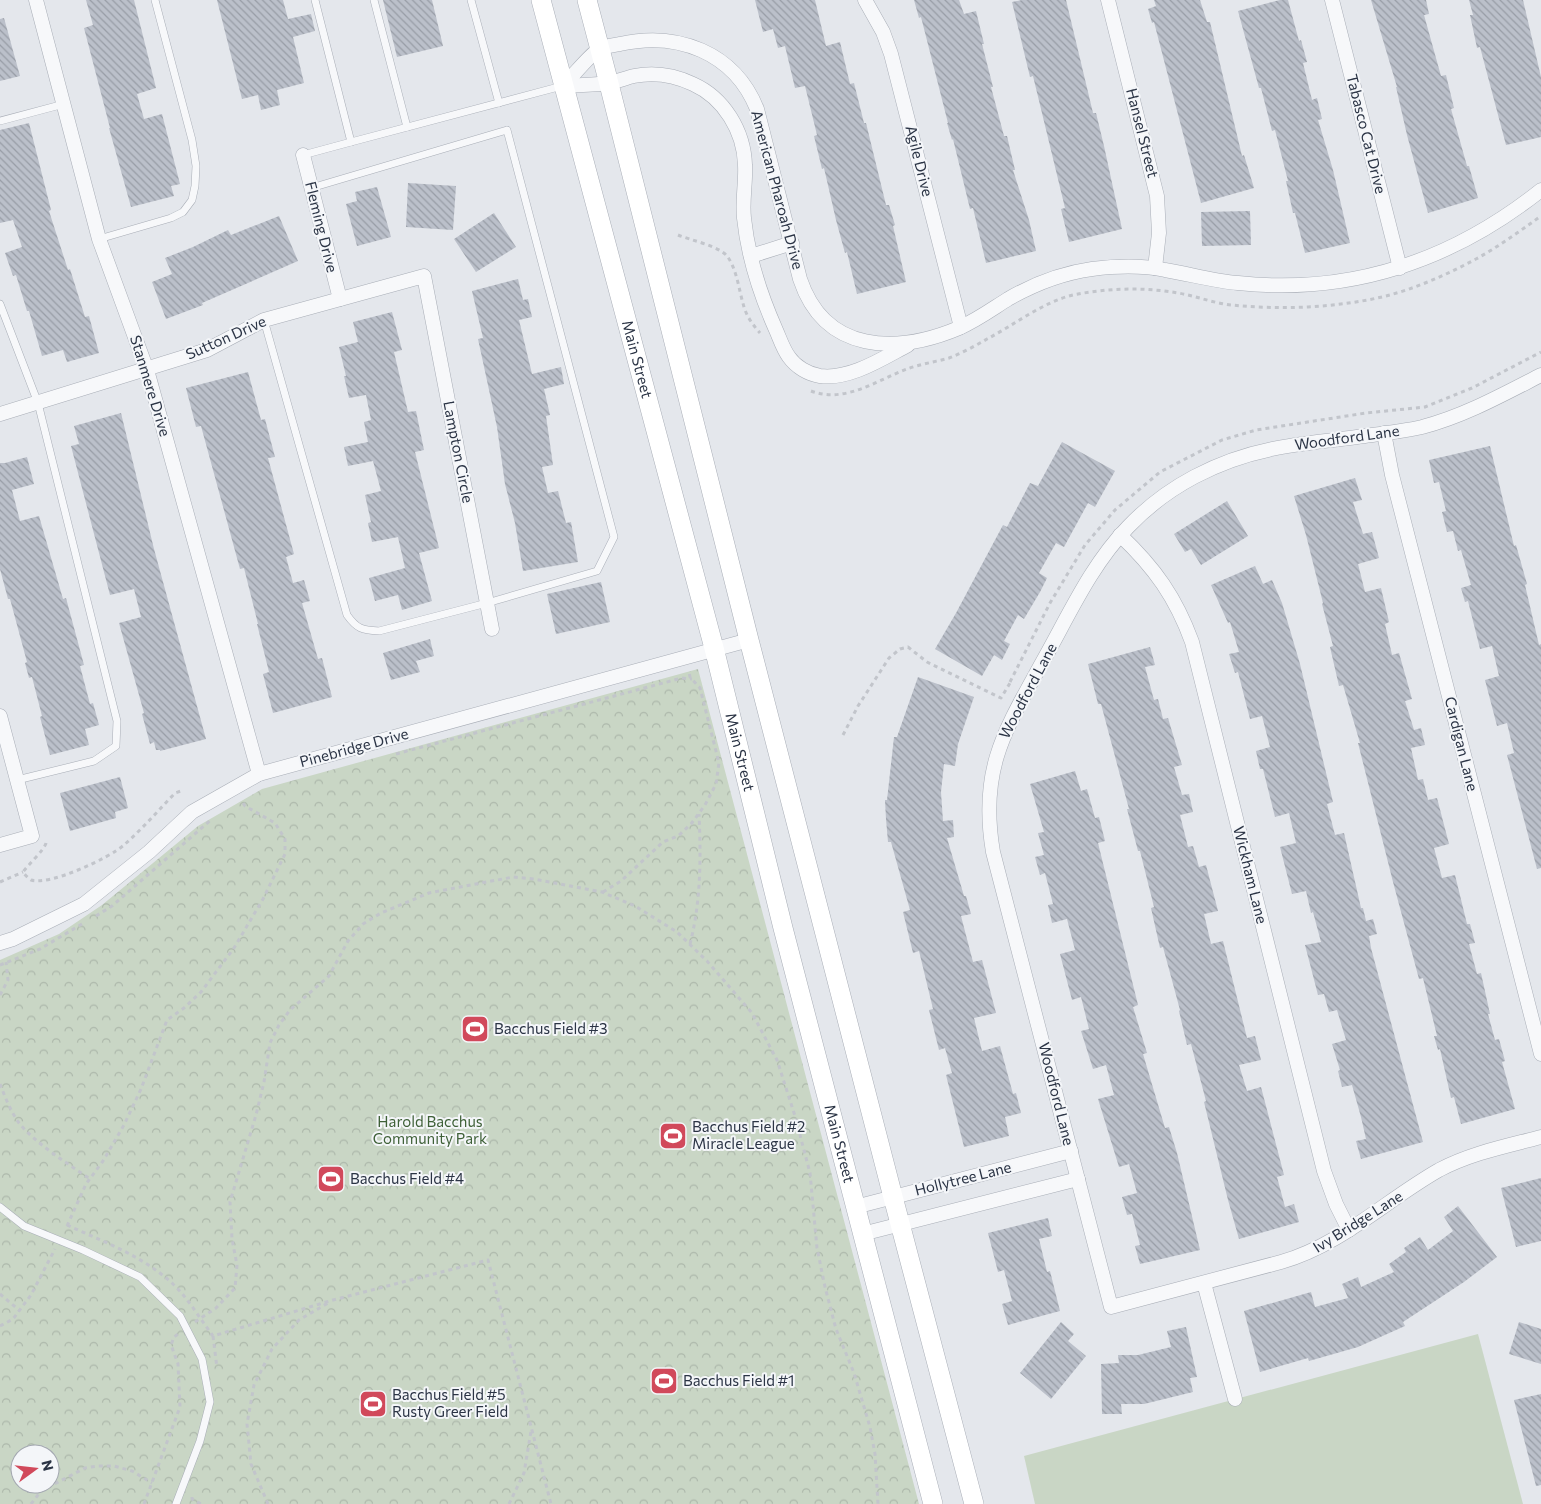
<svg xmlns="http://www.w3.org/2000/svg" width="1541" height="1504" viewBox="0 0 1541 1504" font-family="Commissioner,sans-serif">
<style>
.grass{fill:#c9d6c5}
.park{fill:url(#park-crowns);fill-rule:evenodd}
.building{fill:url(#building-back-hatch)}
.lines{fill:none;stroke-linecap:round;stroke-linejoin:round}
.lane-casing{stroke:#a9aeb7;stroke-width:8}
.street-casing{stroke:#a9aeb7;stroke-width:15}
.secondary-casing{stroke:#a9aeb7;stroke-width:20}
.path{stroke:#c2c5cb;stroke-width:3;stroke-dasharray:4 4;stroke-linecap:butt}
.lane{stroke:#f7f8fa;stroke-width:7}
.street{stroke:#f7f8fa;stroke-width:14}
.secondary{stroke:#fff;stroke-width:19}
.labels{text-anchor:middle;stroke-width:4;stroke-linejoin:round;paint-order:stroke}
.street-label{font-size:15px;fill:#2b3445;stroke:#f4f6f9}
.poi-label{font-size:15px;fill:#2b3445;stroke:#f4f6f9;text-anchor:start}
.park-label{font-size:15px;fill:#3f6138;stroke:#f4f6f9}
</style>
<defs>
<pattern id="park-crowns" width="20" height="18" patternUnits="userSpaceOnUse" patternTransform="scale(1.25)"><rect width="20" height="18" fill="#c9d6c5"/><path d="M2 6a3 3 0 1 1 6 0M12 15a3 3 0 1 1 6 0" fill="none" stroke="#adb8ab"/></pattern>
<pattern id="building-back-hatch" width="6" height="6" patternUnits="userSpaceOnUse" patternTransform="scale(1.25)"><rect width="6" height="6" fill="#bbc0ca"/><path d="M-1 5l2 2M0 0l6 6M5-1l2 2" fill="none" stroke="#989da6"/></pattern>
</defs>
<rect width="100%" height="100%" fill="#e4e7ec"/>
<path class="grass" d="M1478,1334L1523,1504H1035L1024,1456Z"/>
<path class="park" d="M698,669L919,1504H0V960L59,934L102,905L198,826L262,789ZM20,1454H50V1484H20Z"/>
<g class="building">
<path d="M86,0H134L156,88L137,94L144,119L162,114L180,184L171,186L174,196L131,207L109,128H110L84,28L93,25Z"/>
<path d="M217,0H283L288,19L311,14L315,31L293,37L304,83L277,90L280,105L261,110L258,95L242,99Z"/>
<path d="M383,0H432L443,46L397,57Z"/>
<path d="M755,0H815L826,46L840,42L850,84L854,83L864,123H866L886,205H889L895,225L893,226L906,282L857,294L847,252L845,253L836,220L824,168L822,169L814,136L817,135L805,86L795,88L785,46L778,48L773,29L763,32Z"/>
<path d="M914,0H959L964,14L976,11L984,44H982L993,87H991L1004,136H1007L1015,170H1013L1029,220L1036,251L986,263L973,208L970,209L953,139L952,140L947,123H948L921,17L919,18Z"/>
<path d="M1022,0H1066L1093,113H1096L1104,146L1122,229L1069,242L1061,209L1065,208L1033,76L1030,77L1012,2Z"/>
<path d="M1154,0H1200L1207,22H1210L1242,156L1244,155L1254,188L1201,203L1154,22L1152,23L1148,9L1156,6Z"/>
<path d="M1280,0H1288L1299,41L1301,40L1307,62L1303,63L1312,100L1317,98L1322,119L1318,120L1333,170L1350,243L1305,253L1295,213H1293L1286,181H1288L1275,130L1272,131L1261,88H1259L1238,11Z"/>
<path d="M1371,0H1426L1429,14L1424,15L1441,76L1446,75L1454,108L1451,109L1467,166H1469L1478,198L1428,213L1407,135L1396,87H1397Z"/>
<path d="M1469,0H1523L1541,77V137L1506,145L1480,47L1477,48L1470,15H1473Z"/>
<path d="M4,18L20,76L0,81V19Z"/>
<path d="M29,123L51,210L49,211L68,270L70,269L85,317L89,316L99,353L67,362L63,350L42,356L29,311H27L16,275L13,276L5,253L22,247L13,220L0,223V130Z"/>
<path d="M408,183L456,186L453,230L406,227Z"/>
<path d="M377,187L391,237L357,246L346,204L357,201L355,192Z"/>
<path d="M1250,211L1251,245L1202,246L1201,212Z"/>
<path d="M494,213L516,247L476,272L454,239Z"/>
<path d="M279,216L298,261L202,303L203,305L166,319L152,282L172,274L165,258L193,247L228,230L231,235Z"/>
<path d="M518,279L523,300L528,299L532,317L519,320L532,374L561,367L564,384L544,389L550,415L546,416L553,465L542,467L548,493L558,491L566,523L571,522L578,562L523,571L515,523L505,484L497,427L478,339L483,338L472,291Z"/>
<path d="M392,312L402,350L394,352L408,412L416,411L424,450L415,452L439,548L419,553L432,601L402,610L398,595L375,601L369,578L405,568L398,537L372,542L368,523L371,522L365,495L381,491L373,461L348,466L344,447L368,442L364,422L371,420L366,395L349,398L344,376H346L339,347L358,342L353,322Z"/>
<path d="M248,372L261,420L265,419L275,457L268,458L294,554L286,557L293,583L304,580L310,601L302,603L318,659L322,658L332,697L273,713L263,674L269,672L257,624H258L244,568L240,569L201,426L196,427L186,388Z"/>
<path d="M121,413L154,549L206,739L160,751V750H156L154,742L150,744L142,714L144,713L119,623L141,617L134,589L110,595L71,446L79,444L74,426Z"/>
<path d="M1062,442L1115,471L1095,507L1088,503L1064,547L1056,543L1039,573L1047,578L1040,592L1024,619L1018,615L1004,641L1010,644L1002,660L994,655L982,676L935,649L956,613L1003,525L1007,527L1030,483L1038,486Z"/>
<path d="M1490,446L1514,546L1516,545L1527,584L1525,585L1539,645L1541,644V868L1537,869L1507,755L1514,753L1507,723L1497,726L1485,680L1499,676L1492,646L1480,649L1468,601L1465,602L1461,588L1471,585L1461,550L1458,551L1453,531L1447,532L1442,512L1446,511L1439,482L1434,483L1429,460Z"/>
<path d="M27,457L34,484L12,490L20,521L39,516L63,599L66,598L84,665L80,666L90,704L93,703L99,725L85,729L89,745L50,755L40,717L42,716L32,677L29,678L25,663L27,662L10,599H8L0,569V463H5Z"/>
<path d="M1355,478L1362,500L1353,502L1363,534L1372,532L1379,558L1358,564L1365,592L1381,588L1389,622L1385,624L1392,655L1399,653L1412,699L1405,701L1414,730L1421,728L1425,745L1411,748L1418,780L1423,779L1428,800L1437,798L1449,844L1434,848L1442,878L1455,875L1467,924H1470L1475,943L1469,944L1477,974L1481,973L1490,1014H1488L1495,1040L1499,1039L1505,1061L1502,1062L1515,1109L1461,1124L1454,1097L1451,1098L1440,1049L1438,1050L1434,1036H1437L1423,978L1419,979L1393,882L1358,743H1360L1343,685L1339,686L1330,647L1333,646L1322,604L1323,603L1306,535L1294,496Z"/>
<path d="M1227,501L1248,536L1201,565L1191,549L1185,552L1174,534Z"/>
<path d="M1255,566L1263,584L1272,580L1282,603L1300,664L1333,802L1327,804L1335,835L1344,833L1361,908H1363L1366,921L1373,919L1377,934L1369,936L1371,948L1423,1142L1361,1159L1356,1141L1366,1139L1361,1117L1352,1085L1342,1087L1338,1071L1340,1070L1332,1044L1346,1040L1337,1010L1329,1012L1324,994L1318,995L1305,945L1321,942L1313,912L1311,913L1306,891L1292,894L1280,847L1296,843L1289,813L1275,817L1263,769H1260L1256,751L1270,747L1262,716L1250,719L1238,672L1235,673L1229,654L1239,652L1230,622L1228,623L1211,585Z"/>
<path d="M601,582L610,622L556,634L547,594Z"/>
<path d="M430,639L434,656L416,661L420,672L391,680L383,653Z"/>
<path d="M1150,647L1155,665L1145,667L1154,700L1158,699L1163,719L1168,718L1182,765L1174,767L1182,795L1189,794L1193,812L1180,815L1188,847L1193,846L1199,867L1206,865L1218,911L1204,914L1211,944L1223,941L1247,1038L1255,1036L1261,1060L1239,1065L1247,1091L1261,1087L1284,1175L1277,1177L1285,1207L1294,1204L1299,1222L1239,1239L1228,1200L1204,1102L1206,1101L1191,1044L1187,1045L1179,1011L1180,1010L1163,947L1160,948L1151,908L1154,907L1140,851H1138L1127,809H1129L1101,704H1098L1088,664Z"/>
<path d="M918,677L974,697L958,744L955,766L944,764L941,792L943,821L953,820L954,837L947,838L964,896H966L971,914L961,916L973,962L982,960L996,1013L974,1018L982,1051L1000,1046L1013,1094L1016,1093L1021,1113L1005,1117L1009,1136L964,1147L946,1075L952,1073L945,1048L939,1050L929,1010L933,1009L919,951L913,953L903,912L910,910L891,842H888L886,819L885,800H887L894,737H897Z"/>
<path d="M1075,771L1081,791L1087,789L1095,818L1099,817L1105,841L1098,843L1138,1005L1133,1007L1147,1053L1143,1054L1165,1128L1169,1127L1177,1153L1200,1250L1140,1264L1135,1246L1140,1245L1132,1214L1127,1215L1122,1197L1137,1193L1129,1164L1119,1167L1098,1099L1114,1095L1106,1065L1093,1069L1081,1031L1089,1029L1081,997L1072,1000L1060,954L1075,950L1067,919L1052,923L1048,905L1053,904L1045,873L1040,875L1035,857L1044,855L1038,833L1044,832L1030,784Z"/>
<path d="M120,777L128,808L115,812L116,818L70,831L60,793Z"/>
<path d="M1541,1178V1241L1516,1247L1501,1188Z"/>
<path d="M1458,1206L1497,1257L1464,1282L1403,1322L1405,1326L1358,1347L1309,1361L1308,1358L1260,1372L1244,1311L1311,1292L1315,1307L1348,1298L1342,1284L1358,1277L1361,1287L1394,1272L1389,1264L1406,1252L1404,1248L1420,1237L1428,1250L1453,1231L1444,1217Z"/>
<path d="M1048,1218L1052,1236L1039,1239L1047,1272L1050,1271L1060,1311L1008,1325L1002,1304L1012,1301L1004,1270L998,1272L988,1233Z"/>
<path d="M1061,1322L1074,1334L1068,1341L1086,1356L1051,1399L1020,1373Z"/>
<path d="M1519,1322L1541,1329V1364L1509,1354Z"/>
<path d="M1186,1327L1197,1377L1190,1378L1193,1392L1144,1404H1121L1122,1414H1102L1101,1364L1119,1363L1118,1355H1138L1171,1347L1167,1331Z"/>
<path d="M1541,1394V1485L1536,1486L1514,1400Z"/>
</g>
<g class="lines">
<g class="lane-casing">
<g id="lane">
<path d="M315,0L351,142L562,86"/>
<path d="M374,0L407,127"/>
<path d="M471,0L499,103"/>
<path d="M0,121L64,104"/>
<path d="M303,155L351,142"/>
<path d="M99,239L171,218L183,212L192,200L195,186L196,166L192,140L155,0"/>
<path d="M0,304L38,403L117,721L116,746L94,761L17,780"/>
<path d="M264,320L347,615C357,629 362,630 379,631L487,603L597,571L614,537L507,130L311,188"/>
<path d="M0,1207L24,1226L83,1250L140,1277L180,1316L202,1359L210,1402L200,1441L176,1504"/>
</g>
</g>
<g class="street-casing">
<g id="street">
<path d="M36,0L99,239L147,370L259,774"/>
<path d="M865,0L883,32L891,54L961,327"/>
<path d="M1108,0L1157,196L1159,233L1155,268"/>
<path d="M1332,0L1400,268"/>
<path d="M563,86C571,78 593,51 601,48C607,46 614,45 620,44C677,31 734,52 757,109L800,279C825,354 897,354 959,328C977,320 992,309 1008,299C1034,284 1063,273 1092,269C1116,266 1141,265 1165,270C1190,274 1213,281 1238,283C1351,295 1453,260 1541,190"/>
<path d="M563,86C578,85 594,85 608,83C617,82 625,78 634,76C654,72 674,75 693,84C724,98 744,131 745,165C746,183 742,200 744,218C748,257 760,294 776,330C780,339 783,349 789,357C796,367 808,374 820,376C850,380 883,358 908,345"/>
<path d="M303,155L340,299"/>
<path d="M751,256L792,243"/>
<path d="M1541,375C1502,395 1464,416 1422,427C1400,432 1379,434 1357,437C1329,441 1300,443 1272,449C1218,460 1167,486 1128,527C1091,565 1069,615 1043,661C1005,730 979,769 993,852L1111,1307L1281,1262C1341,1245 1386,1200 1439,1170C1471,1153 1507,1146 1541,1137"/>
<path d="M0,414L207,350L264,320L424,276L492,629"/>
<path d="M1384,433L1392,475L1541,1054"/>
<path d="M1120,535C1155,568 1176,598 1192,642L1324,1171L1336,1204L1349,1230"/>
<path d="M0,716L32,836L0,845"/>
<path d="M0,943L13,939L84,904L149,852L192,812L259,774L749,640"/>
<path d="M855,1207L1071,1151"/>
<path d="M862,1234L1078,1179"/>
<path d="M1204,1283L1235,1399"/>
</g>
</g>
<g class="secondary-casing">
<g id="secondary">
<path id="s1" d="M541,0L714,648L783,928L933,1504"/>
<path d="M587,0L607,76L749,640L893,1197L974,1504"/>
</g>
</g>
<g class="path">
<path d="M678,235C690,240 719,246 727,256C737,269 739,291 744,307C747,317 753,325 760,333"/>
<path d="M811,391C845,404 877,380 907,369C920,364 935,362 949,358C962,353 975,346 987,339C1014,325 1043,302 1073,295C1107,288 1144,287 1178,293C1196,296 1213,303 1231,305C1282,310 1336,308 1386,296C1417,288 1448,274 1476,259C1498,247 1520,231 1541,216"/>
<path d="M1010,682L1050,603L1085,545L1115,510L1160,472L1222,440L1256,430L1366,413L1425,407L1472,388L1541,352"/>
<path d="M843,735L858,706L889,658L900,649L908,647L927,662L1001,698L1010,683"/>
<path d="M396,754L682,678L692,679"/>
<path d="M46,843C45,849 28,865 23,872C25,875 28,878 31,880C50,886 109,858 124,845C142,829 158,811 175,793L181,791"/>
<path d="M0,882L23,872"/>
<path d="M603,892L621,881L663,842L678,836L691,824L705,805L716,784L719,763L700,688L690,677L689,672"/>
<path d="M96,916L112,906L212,819"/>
<path d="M690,944C701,901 701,858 699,814"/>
<path d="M0,965L40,949L82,924"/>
<path d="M0,995L8,980L6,962"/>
<path d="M0,1084C5,1097 11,1112 19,1123C35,1143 68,1164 90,1179"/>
<path d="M67,1225C104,1242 143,1256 173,1284C187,1297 201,1320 213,1336L333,1300L488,1260L551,1504"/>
<path d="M67,1226L86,1184L103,1161L124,1125L141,1089L167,1020L184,1008L201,992L234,948L263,899L285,854V839L275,823L245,806L241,800"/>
<path d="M0,1294L20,1311"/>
<path d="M195,1322L216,1308L235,1288L237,1265L232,1239L230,1202L256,1115L264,1082L270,1043L279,1025L290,1010L329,976L348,941L363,924L381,913L429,893L513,877L534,879L602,892L635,906L677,932L707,961L752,1013L777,1060L795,1116L810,1173L817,1248L825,1287L836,1329L854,1373L870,1427L875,1454L878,1504"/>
<path d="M0,1326L13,1319L31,1295L55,1249"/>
<path d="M213,1336L217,1368"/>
<path d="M192,1497V1499L201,1504"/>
<path d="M31,1504L41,1491L85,1468L98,1466H114L132,1471L152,1483"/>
<path d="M144,1504L180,1407L178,1364L171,1345L174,1337L178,1334"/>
<path d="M268,1504L251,1464L247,1424L254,1385L272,1349L299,1320L328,1303"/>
<path d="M509,1504L524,1473L531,1431"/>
</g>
<use href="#lane" class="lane"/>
<use href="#street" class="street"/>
<use href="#secondary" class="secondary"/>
</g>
<defs>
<g id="stadium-square" transform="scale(1.4375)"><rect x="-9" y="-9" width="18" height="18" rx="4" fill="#d1495b" stroke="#f4f6f9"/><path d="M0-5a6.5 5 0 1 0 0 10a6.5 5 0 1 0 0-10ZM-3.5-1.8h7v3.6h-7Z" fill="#fff"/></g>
</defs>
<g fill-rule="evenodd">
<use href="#stadium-square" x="475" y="1029"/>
<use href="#stadium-square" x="673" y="1136"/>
<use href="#stadium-square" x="331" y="1179"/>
<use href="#stadium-square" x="664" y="1381"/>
<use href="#stadium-square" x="373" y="1404"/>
</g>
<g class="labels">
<g class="street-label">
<text transform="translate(1142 133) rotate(76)" y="5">Hansel Street</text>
<text transform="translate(1366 134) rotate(76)" y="5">Tabasco Cat Drive</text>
<text transform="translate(919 161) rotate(76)" y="5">Agile Drive</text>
<text transform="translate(777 190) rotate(75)" y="5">American Pharoah Drive</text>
<text transform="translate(321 227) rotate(76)" y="5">Fleming Drive</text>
<text transform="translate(226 338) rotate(-24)" y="5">Sutton Drive</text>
<text dy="5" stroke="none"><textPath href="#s1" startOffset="372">Main Street</textPath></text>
<text transform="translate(150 386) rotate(73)" y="5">Stanmere Drive</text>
<text transform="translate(1347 438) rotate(-8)" y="5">Woodford Lane</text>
<text transform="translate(458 452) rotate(79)" y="5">Lampton Circle</text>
<text transform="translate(1028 691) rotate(-62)" y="5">Woodford Lane</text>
<text transform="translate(1461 744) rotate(76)" y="5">Cardigan Lane</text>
<text transform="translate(354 748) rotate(-15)" y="5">Pinebridge Drive</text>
<text dy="5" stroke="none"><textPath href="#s1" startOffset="778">Main Street</textPath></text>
<text transform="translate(1250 875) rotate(76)" y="5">Wickham Lane</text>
<text transform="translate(1056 1094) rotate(76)" y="5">Woodford Lane</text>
<text dy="5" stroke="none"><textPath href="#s1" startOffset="1182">Main Street</textPath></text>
<text transform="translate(963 1179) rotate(-14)" y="5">Hollytree Lane</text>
<text transform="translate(1358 1222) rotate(-32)" y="5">Ivy Bridge Lane</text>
</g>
<g class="poi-label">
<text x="494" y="1034">Bacchus Field #3</text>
<text x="692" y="1132">Bacchus Field #2<tspan x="692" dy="17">Miracle League</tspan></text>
<text x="350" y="1184">Bacchus Field #4</text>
<text x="683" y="1386">Bacchus Field #1</text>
<text x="392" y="1400">Bacchus Field #5<tspan x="392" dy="17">Rusty Greer Field</tspan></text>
</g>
<g class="park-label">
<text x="430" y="1127">Harold Bacchus<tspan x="430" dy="17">Community Park</tspan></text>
</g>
</g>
<g transform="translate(35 1469) rotate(75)"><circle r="24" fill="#f4f6f9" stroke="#a4a8b1"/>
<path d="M0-4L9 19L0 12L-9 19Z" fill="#d1495b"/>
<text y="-8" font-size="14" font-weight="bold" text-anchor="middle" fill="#2b3445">N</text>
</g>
</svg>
